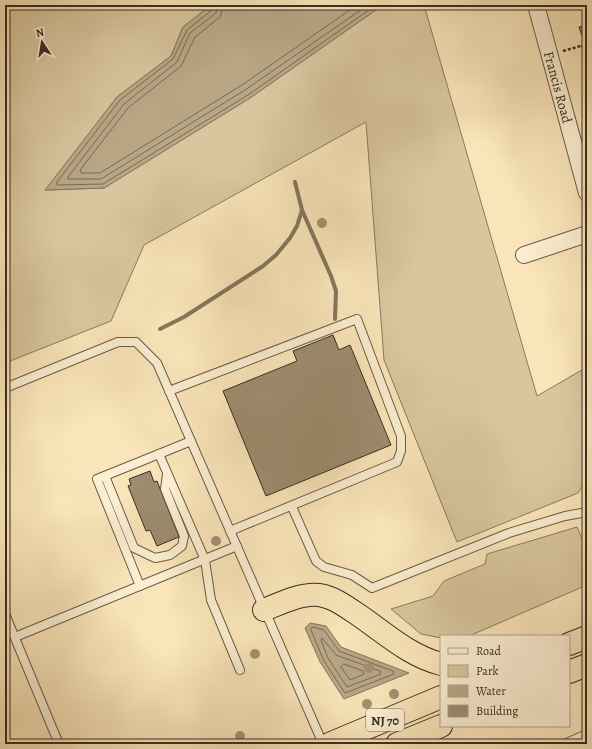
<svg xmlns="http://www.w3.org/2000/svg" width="592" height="749" viewBox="0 0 592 749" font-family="Alegreya,serif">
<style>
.green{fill:#d9c69f;stroke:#8a7a60}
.water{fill:#b8a685;stroke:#86765d}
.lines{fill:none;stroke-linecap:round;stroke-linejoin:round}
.shore{stroke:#796a52;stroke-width:1}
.stream{stroke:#86765d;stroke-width:4}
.building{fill:#9d8d70;stroke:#3a2d20}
.lane-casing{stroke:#6a5b46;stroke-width:10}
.street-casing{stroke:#6a5b46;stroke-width:18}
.highway-casing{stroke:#3a2d20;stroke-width:24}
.path{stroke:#3a2d20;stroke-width:2.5;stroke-dasharray:3 2;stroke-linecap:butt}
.lane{stroke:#fbeed2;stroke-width:8}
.street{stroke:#fbeed2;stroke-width:16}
.highway{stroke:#f9e5b9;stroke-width:22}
.tree{fill:#a29173}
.labels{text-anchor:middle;stroke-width:3;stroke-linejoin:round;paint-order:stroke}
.shield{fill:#fbeed2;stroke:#746755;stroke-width:1}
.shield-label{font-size:13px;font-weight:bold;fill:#3a2d20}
.street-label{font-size:14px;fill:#3a2d20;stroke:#fbeed2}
</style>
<rect width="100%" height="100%" fill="#f9e5b9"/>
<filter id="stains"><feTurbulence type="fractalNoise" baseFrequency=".005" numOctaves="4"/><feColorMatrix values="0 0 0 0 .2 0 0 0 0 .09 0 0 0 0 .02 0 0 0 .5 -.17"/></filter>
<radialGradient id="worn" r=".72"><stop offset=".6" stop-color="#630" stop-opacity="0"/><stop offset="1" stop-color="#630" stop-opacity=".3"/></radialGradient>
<g class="green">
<path d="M5,5H211L183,27L171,56L117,97L46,190L104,188L250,98L383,5H424L537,396L587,367V479L578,493L457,542L384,360L366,122L144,245L111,321L5,363Z"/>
<path d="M577,527L587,550V585L469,636H441V638L421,634L391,609L433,596L444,581L485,564L487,554Z"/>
</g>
<g class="water">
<path d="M211,5H383L250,98L104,188L45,190L117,97L171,56L183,27Z"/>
<path d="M310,623L326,626L341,647L409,673L344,699L320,662L305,628Z"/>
</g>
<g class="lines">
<g class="shore">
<path d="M213,5L212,10L187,30L173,59L120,100L57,182V185L103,184L248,95L376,5"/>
<path d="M218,5L216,13L190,33L177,62L124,104L68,177V179H101L245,90L368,5"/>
<path d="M224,5L220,17L195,37L181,66L128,108L80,170L81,173H100L242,85L357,5"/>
<path d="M313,627L324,630L339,651L393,671L394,674L345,693L324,661L311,630Z"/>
<path d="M322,638L336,655L380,671L381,674L347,687L328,658L321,640Z"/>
<path d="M344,664L363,671L364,674L350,680L341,667Z"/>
</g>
<g class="stream">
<path d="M302,210L331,276L336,291L335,319"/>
<path d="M160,329L184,317L263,266L276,255L290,238L297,226L302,210L295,182"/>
</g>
</g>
<g class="building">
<path d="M587,25V50L579,27Z"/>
<path d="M333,335L339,350L350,345L391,445L266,496L223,391L297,361L293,351Z"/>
<path d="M150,471L154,482L157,481L179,537L157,546L150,530L146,531L128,486L131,485L129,479Z"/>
</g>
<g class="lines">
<g class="lane-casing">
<g id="lane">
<path d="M5,388L118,342H136L157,363L323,744"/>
<path d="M169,391L357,319L401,436V451L397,462L230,531"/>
<path d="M159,454L191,441"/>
<path d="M105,476L134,548L155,558L170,555L182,546L184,536L165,489L167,474"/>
<path d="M292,507L316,561L324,567L352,575L372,588L509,533L565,516L587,512"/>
<path d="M140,586L97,479L159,454L205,560L211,600L240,670"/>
<path d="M5,614L59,744"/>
<path d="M15,637L237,546"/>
<path d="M564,744L587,734"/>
</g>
</g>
<g class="street-casing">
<g id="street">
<path id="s1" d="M536,5L587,193"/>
<path d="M524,255L587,234"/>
</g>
</g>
<g class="highway-casing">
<g id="highway">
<path d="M264,610C281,603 301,593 319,595C334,597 348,608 360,616C386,634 410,656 441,664"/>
<path d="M569,644L587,637"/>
<path d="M569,672L587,665"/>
<path d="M329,744L441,697"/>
<path d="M397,744L441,726"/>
</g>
</g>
<g class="path">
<path d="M582,45L587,61"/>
<path d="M563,51L584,45"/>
</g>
<use href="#lane" class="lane"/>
<use href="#street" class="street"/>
<use href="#highway" class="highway"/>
</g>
<g class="tree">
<circle cx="322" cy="223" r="5"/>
<circle cx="216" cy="541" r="5"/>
<circle cx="255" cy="654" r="5"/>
<circle cx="369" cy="668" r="5"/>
<circle cx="394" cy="694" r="5"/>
<circle cx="367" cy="704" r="5"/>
<circle cx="240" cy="736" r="5"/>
</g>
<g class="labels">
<rect class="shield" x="366" y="709" width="38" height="22" rx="3"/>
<g class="shield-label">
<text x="385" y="725">NJ 70</text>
</g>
<g class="street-label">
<text dy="5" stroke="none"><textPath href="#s1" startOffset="85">Francis Road</textPath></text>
</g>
</g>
<rect width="592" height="749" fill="none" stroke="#f9e5b9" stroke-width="20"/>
<rect x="6" y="6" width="580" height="737" fill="none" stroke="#3a2d20" stroke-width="2"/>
<rect x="10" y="10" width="572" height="729" fill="none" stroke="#3a2d20"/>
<rect x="440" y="635" width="130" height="92" fill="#fbeed2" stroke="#aea18b"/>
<rect x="448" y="648" width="20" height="6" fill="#fbeed2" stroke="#aea18b"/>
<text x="476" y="655" font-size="12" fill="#3a2d20">Road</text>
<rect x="448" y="665" width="20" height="12" fill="#d9c69f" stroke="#aea18b"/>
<text x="476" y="675" font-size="12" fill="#3a2d20">Park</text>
<rect x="448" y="685" width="20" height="12" fill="#b8a685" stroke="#aea18b"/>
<text x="476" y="695" font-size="12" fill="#3a2d20">Water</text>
<rect x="448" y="705" width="20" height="12" fill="#9d8d70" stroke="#aea18b"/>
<text x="476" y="715" font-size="12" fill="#3a2d20">Building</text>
<g transform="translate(42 42) rotate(348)" stroke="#fbeed2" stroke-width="3" paint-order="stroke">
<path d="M0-3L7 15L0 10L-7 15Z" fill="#3a2d20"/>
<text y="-6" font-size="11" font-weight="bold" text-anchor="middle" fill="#3a2d20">N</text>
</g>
<rect width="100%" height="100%" filter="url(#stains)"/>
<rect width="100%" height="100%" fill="url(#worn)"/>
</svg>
